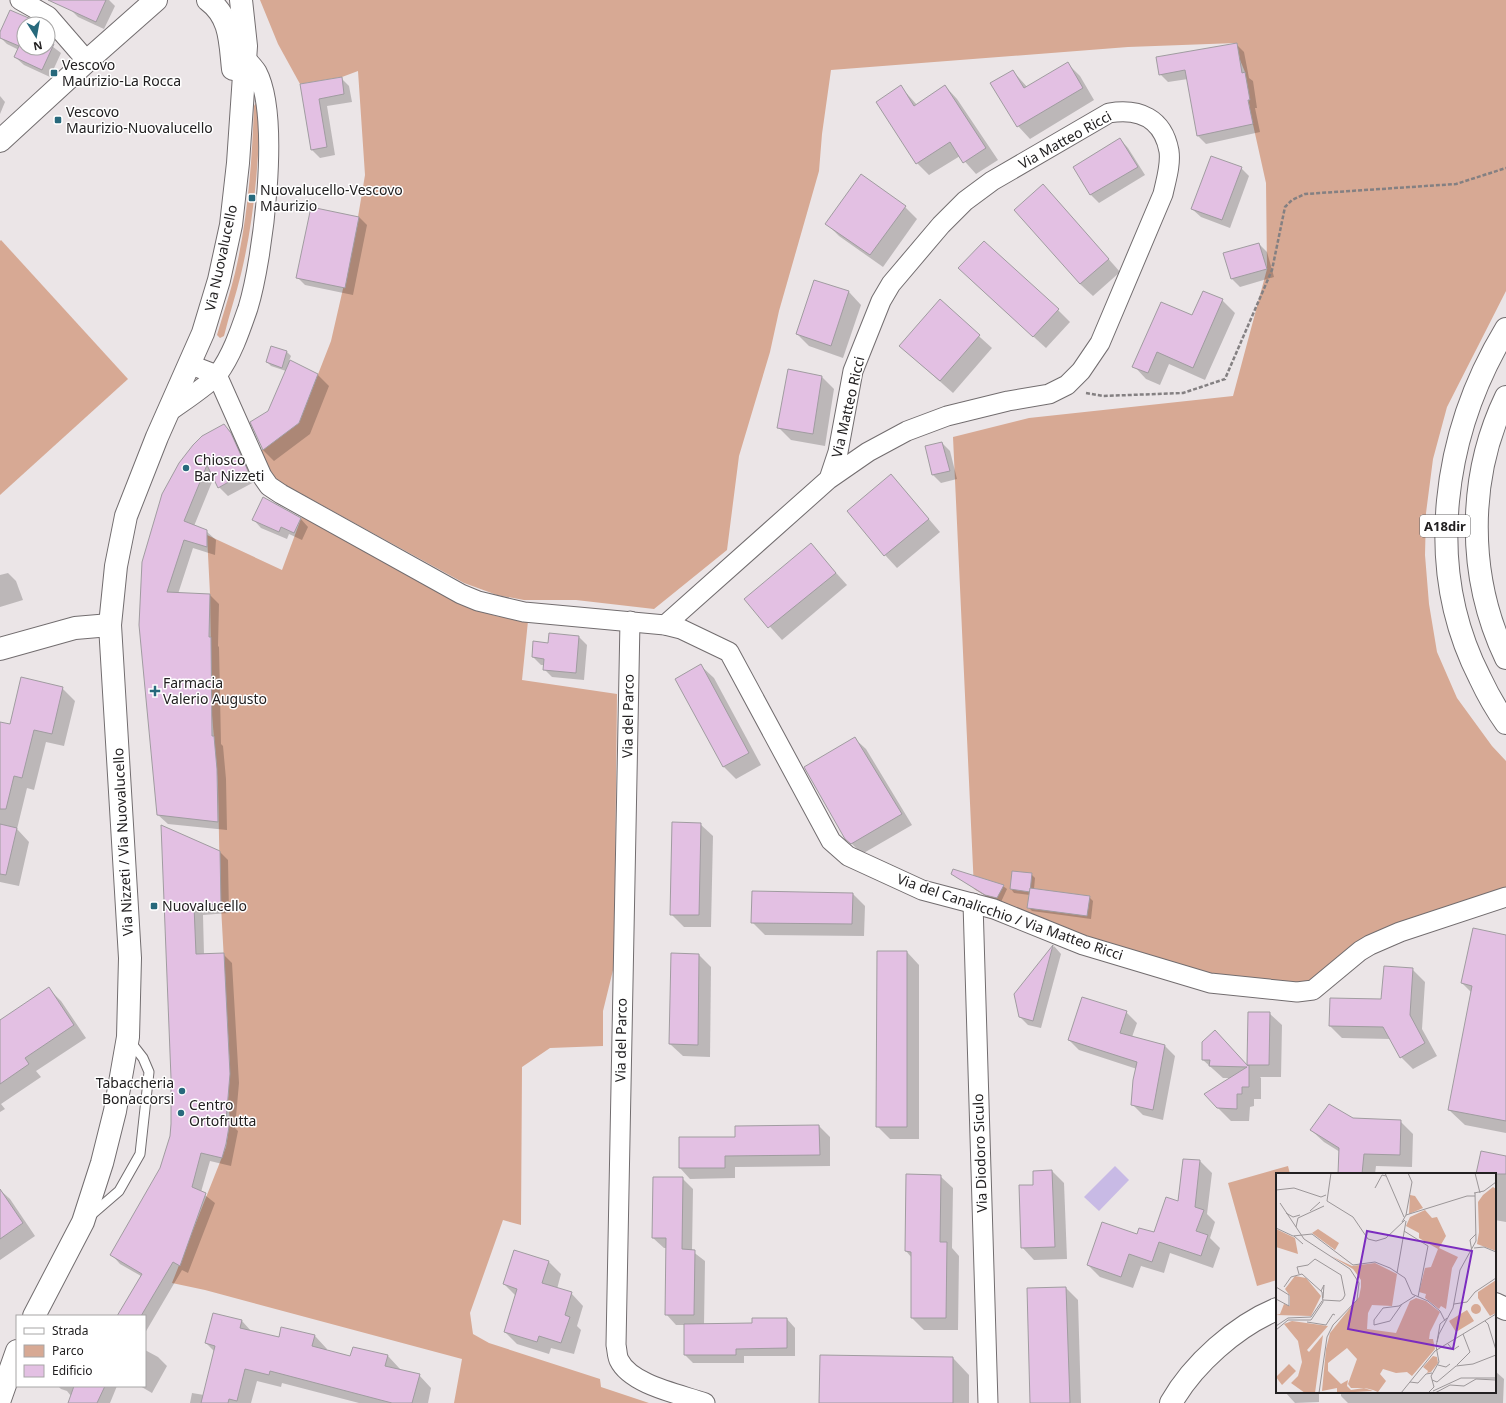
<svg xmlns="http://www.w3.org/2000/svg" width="1506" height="1403" viewBox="0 0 1506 1403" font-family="'Noto Sans',sans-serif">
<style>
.green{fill:#d7a994}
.water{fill:#c8bae5}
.shadow{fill:#0003}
.building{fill:#e3c0e3;stroke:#a09ca0}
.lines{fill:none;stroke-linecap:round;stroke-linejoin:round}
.lane-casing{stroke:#726d6f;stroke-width:11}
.street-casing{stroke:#726d6f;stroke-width:21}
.secondary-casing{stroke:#726d6f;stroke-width:24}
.highway-casing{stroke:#726d6f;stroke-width:24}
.path{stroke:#848082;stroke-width:2.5;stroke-dasharray:4 2;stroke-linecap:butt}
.lane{stroke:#fff;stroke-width:9}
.street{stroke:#fff;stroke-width:19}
.secondary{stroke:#fff;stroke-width:22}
.highway{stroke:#fff;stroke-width:22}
.poi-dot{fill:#27697c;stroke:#fff;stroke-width:1.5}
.labels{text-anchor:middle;stroke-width:3;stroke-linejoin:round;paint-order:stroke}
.shield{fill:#fff;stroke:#646364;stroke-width:1}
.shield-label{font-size:13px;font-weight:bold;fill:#222021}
.poi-label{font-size:14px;fill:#222021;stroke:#fff;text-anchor:start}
.street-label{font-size:14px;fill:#222021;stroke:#fff}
.inset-road{fill:none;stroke:#9b9698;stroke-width:1}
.view{fill:#7b2cbf;fill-opacity:0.15;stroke:#7b2cbf;stroke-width:2}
.inset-edge{fill:none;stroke:#222021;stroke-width:2}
</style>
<rect width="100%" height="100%" fill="#ebe5e7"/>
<g class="green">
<path d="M260,0H1506V291L1447,407L1433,459L1426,513L1425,555L1429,604L1437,652L1457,698L1492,746L1506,761V892L1308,983L1215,978L1076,935L996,902L974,889L953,437L1029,418L1233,396L1267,269L1266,183L1250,111L1245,72L1240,60L1236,43L1128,47L831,70L822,134L819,171L779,311L770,352L739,456L727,550L654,609L576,600H524L497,595L464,583L285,485L275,478L259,452L299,423L331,341L354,241L365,175L358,71L342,77L300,84L278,44Z"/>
<path d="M256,103L260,106C259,162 254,220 241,274C236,295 229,315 224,336L220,338L217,335C223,314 230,294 235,273C248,218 252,162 254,106Z"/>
<path d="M1,240L128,379L0,495V241Z"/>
<path d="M302,516L470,607L496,616L528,621L522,680L617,694L614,966L603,1011V1046L550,1048L522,1067L521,1225L503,1220L470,1313L473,1334L489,1343L600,1379L601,1387L649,1403H454L462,1359L205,1290L172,1283L226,1147L230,1121L228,1100L230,1070L220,888L218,785L212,715L210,594L207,535L282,570Z"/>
<path d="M1288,1166L1290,1174H1277V1280L1257,1286L1228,1183Z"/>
</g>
<path class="water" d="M1115,1166L1129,1180L1099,1211L1084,1197Z"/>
<g class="shadow">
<path d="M73,0H109L115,6L104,29L78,17L70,9Z"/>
<path d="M11,11L31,20L35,24H24V48H48V43L61,53L50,77L24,65L15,57L19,50L7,44L0,37Z"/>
<path d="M1236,44L1244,52L1249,78L1253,81L1257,108H1255L1260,132L1206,144L1198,136L1188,79L1168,82L1160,74Z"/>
<path d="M1068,64L1080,76L1094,100L1030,139L1018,126L1013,71L1028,88Z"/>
<path d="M341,78L349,86L352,102L327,106L335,155L320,158L312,150L301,85Z"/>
<path d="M945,86L957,99L998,160L976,174L960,156L929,175L917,163L901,87L917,105Z"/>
<path d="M0,96L5,102L0,114Z"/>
<path d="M1120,139L1128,148L1145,175L1099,203L1091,195L1074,167Z"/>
<path d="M1241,168L1249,176L1230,228L1201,217L1192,209Z"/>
<path d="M1055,198L1120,272L1093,296L1080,284Z"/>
<path d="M905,207L917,219L883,267L839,236L826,223Z"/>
<path d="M359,217L367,225L353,295L305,285L297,277Z"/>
<path d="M1259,244L1267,252L1274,277L1240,287L1232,279L1225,254Z"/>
<path d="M972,281L1058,310L1070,322L1046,348Z"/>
<path d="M849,292L861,305L843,358L809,346L797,334Z"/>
<path d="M1222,300L1235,313L1205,380L1169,364L1160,385L1146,379L1134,366L1193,316Z"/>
<path d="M940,301L992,348L953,393L900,346Z"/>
<path d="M272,347L287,352L291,356L289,361L317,374L329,386L310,434L274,461L263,450L286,371L271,366L267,362Z"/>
<path d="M822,377L834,389L825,446L791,440L778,427Z"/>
<path d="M224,425L233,434L256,481L228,496L219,487L214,477L194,526L206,531L216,540L215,555L193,548L178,594L210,595L219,604L218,646L219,647L221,744L223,746L226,779L227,830L168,824L158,815L140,619Z"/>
<path d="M942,443L950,451L957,479L941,483L933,475L926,447Z"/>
<path d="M891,475L940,532L897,568L885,555Z"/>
<path d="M300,518L308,527L302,540L289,534L287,539L261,528L253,519Z"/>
<path d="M811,545L847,585L782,640L745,599Z"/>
<path d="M8,573L16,581L23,600L0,607V575Z"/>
<path d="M579,637L587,645L584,680L552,677L544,669L545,665H541L533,657L549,644Z"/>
<path d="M701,666L714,678L761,765L736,779L724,767Z"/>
<path d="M62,688L75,701L64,746L46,742L34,790L27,788L17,829L29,842L19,886L0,882V723L10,726Z"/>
<path d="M855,739L866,749L912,825L862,854L846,838Z"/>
<path d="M700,824L713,836L711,927H684L671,914Z"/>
<path d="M162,827L219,851L228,860L229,913L203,915L204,955L223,954L232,963L239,1083L235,1128L238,1131L231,1166L210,1161L201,1192L215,1203L188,1273L182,1270L145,1333V1316H118L141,1276L120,1264L112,1255L161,1168L171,1136L172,1078Z"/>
<path d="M952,874L1003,886L1007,889L1001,902L990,899Z"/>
<path d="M1031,874L1035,878L1034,889L1089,897L1093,901L1091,919L1032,911L1028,907L1030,895L1014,893L1011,889Z"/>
<path d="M853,894L865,906L864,936L765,935L752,922Z"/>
<path d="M1506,936V1133L1465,1125L1449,1110L1472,993L1462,983Z"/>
<path d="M1054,946L1061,954L1041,1028L1028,1025L1020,1017L1016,995Z"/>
<path d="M907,952L919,965V1139H890L877,1126Z"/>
<path d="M699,955L711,967L710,1057L683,1056L670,1044Z"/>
<path d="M1412,969L1425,982L1422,1029L1437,1056L1413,1069L1401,1057L1391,1039L1342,1038L1330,1026L1382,1000Z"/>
<path d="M48,988L61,1001L86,1038L36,1071L41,1077L1,1104L5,1109L0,1112V1032Z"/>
<path d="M1126,1012L1137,1023L1132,1037L1165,1046L1175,1056L1163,1120L1143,1115L1132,1104L1137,1069L1079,1050L1069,1040Z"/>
<path d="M1249,1013H1269L1282,1025L1281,1077H1260L1261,1078V1099H1254V1106L1250,1107L1249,1121H1231L1218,1108L1230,1078H1223L1203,1060L1215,1031L1248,1066Z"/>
<path d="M1353,1119L1400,1121L1413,1134L1412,1167L1376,1166L1375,1174H1339L1340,1152L1324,1142L1311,1130Z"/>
<path d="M819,1126L830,1137V1166L735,1167V1178L690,1179L680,1168L736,1138Z"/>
<path d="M1506,1157V1222L1495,1220V1174H1477Z"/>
<path d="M1200,1161L1212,1173L1207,1214L1215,1222L1210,1238L1220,1248L1213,1268L1170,1253L1164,1273L1141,1266L1133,1288L1100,1277L1088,1265L1137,1235L1154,1234L1179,1202Z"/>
<path d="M1052,1171L1064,1183L1067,1259L1034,1260L1022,1247L1034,1186Z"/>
<path d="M940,1176L953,1188L952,1248L959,1256L958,1330H924L912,1318V1258L906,1251Z"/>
<path d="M682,1178L693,1189L692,1251L705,1261L704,1325L753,1324L787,1319L795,1328V1356H744V1363H693L685,1355V1325H676L666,1314L667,1248H664L653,1238Z"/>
<path d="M0,1190L10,1199L35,1236L0,1260Z"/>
<path d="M514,1251L549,1262L561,1274L557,1289L571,1293L583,1306L577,1326L581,1330L574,1354L551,1348L549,1354L517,1344L505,1332L516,1296L504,1284Z"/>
<path d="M1066,1288L1078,1300L1081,1403H1031Z"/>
<path d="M242,1321L252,1332L279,1338L315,1336L327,1349L326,1351L351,1357L388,1356L400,1369L399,1371L419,1375L431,1388L428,1403H359L282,1383L281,1387L257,1381L251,1403H190L192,1393L204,1395L215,1352L206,1343Z"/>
<path d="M145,1350L158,1357L167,1366L152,1393L140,1386H145Z"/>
<path d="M953,1358L969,1375V1403H820Z"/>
<path d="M1495,1371L1504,1379L1503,1403H1348L1341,1396V1392H1495Z"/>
<path d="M58,1386H117L110,1403H69L71,1396L67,1391L61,1389Z"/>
<path d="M1285,1392H1329H1319V1402L1295,1403Z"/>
</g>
<g class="building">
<path d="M48,0H106L96,22Z"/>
<path d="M10,10L31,19L29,24H24V48H48V42L54,44L42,70L14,57L19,46L0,38V32Z"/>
<path d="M1237,43L1242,73L1245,72L1250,100H1248L1253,124L1197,136L1185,70L1159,75L1156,57Z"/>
<path d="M1068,62L1083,88L1017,127L990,83L1013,70L1024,88Z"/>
<path d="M342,77L344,94L319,99L327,147L311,150L300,84Z"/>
<path d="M901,85L914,106L945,85L986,148L963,163L950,142L916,164L876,102Z"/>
<path d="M1120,138L1138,167L1090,195L1073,167Z"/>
<path d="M1211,156L1242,167L1222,220L1191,209Z"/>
<path d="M861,174L906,206L870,255L825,224Z"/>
<path d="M1043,184L1109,259L1080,284L1014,210Z"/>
<path d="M311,207L359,217L345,288L296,278Z"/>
<path d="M984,241L1059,309L1033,337L958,268Z"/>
<path d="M1259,243L1267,269L1231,279L1223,253Z"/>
<path d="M814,280L849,291L831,346L796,334Z"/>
<path d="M1203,291L1223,299L1193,368L1157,352L1148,373L1132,367L1161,302L1192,315Z"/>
<path d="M940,299L980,335L940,381L899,346Z"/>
<path d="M271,346L287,351L282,368L266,362Z"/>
<path d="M290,360L318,374L299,423L263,450L250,422L268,411Z"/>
<path d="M788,369L822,376L813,434L777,428Z"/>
<path d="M224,424L231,433L248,471L218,488L207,465L184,521L207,530V547L184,540L167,592L210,594L209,637H211L212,736H214L217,769L218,822L157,815L139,625L142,562L162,494L179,463L193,445L202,436Z"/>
<path d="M942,442L950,471L932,475L925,446Z"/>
<path d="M891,474L929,519L884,556L847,511Z"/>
<path d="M263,497L301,518L294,533L281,527L279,532L252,520Z"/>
<path d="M811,543L836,573L768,628L744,599Z"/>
<path d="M549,633L579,636L576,673L543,670L544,659L532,657L533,641L548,643Z"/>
<path d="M701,664L749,753L723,767L675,679Z"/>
<path d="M21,677L63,687L52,734L34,730L22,778L14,776L6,809H0V722L10,724Z"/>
<path d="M855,737L902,814L851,844L845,839L804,767Z"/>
<path d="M672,822L701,823L699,915H670Z"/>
<path d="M0,824L17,828L6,875L0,874Z"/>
<path d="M161,825L220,851L221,904L194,906L196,954L224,953L230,1074L226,1121H230L226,1144L222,1158L201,1153L192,1187L206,1193L180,1266L173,1262L141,1316H117L142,1274L110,1255L160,1168L170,1136L171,1124V1078Z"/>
<path d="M953,869L1004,885L997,898L985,895L951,874Z"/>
<path d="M1012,871L1032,873L1030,892L1010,889Z"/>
<path d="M1030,888L1090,896L1087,916L1027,908Z"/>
<path d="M752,891L853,893L852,924L751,923Z"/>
<path d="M1473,928L1506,935V1121L1448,1110L1472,986L1461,983Z"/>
<path d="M1053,945L1033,1021L1019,1017L1014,994Z"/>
<path d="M877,951H907V1127H876Z"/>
<path d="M671,953L699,954L698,1045L669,1044Z"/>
<path d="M1384,966L1413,968L1410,1015L1425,1043L1400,1058L1383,1027L1329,1026L1330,998L1381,999Z"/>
<path d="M49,987L74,1025L25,1058L29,1064L0,1084V1020Z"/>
<path d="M1082,997L1127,1011L1120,1033L1165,1045L1153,1110L1131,1105L1133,1080L1137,1062L1068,1040Z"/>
<path d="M1248,1012H1270L1269,1065H1247Z"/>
<path d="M1215,1030L1248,1066L1249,1065V1087H1242V1094H1237V1109L1217,1108L1204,1094L1247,1067L1209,1066L1210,1060H1202V1042Z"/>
<path d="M1329,1104L1353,1118L1401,1120L1400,1155L1364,1154L1362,1174H1338L1339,1148L1310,1130Z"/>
<path d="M819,1125L820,1155L725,1156V1168H679V1137H735V1126Z"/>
<path d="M1481,1151L1506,1156V1174H1476Z"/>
<path d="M1183,1159L1200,1160L1195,1207L1204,1210L1196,1231L1208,1235L1201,1256L1159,1242L1152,1262L1129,1254L1121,1277L1087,1265L1102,1222L1137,1234L1139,1228L1154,1232L1166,1197L1178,1201Z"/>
<path d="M1052,1170L1055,1247L1021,1248L1019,1185H1033V1171Z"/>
<path d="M906,1174L941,1175L940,1242H947L946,1318H911V1252L905,1251Z"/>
<path d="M653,1177H683L682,1249L695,1250L694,1315H665L666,1238H652Z"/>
<path d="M0,1189L23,1223L0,1239Z"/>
<path d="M514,1250L549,1261L542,1283L572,1292L565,1315L570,1317L561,1343L539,1336L537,1342L504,1332L517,1289L503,1284Z"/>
<path d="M1066,1287L1070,1403H1030L1027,1288Z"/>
<path d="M213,1313L242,1320L240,1328L279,1337L281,1327L315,1335L312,1346L350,1356L353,1347L388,1355L385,1366L420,1374L412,1403H392L270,1371L269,1375L245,1369L237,1401L229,1399L228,1403H201L215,1346L205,1343Z"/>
<path d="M752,1318H787V1348L736,1349V1355H684V1324L752,1323Z"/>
<path d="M820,1355L953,1357V1403H819Z"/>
<path d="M74,1386H105L97,1403H68Z"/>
</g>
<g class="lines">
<g class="lane-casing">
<path id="lane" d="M90,1216L119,1191L140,1154L149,1072L143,1058L129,1040"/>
</g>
<g class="street-casing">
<g id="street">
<path d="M20,0L48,16L87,61"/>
<path d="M191,365L217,375L262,476L269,486L281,494L461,594L478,601L524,612L665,625L681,629L729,652L831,841L848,856L922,890L994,909L1083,945L1210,983L1297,992L1313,990L1360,951L1370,945L1400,932L1506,897"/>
<path d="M170,411C181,403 210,384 218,374C232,355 240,331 248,308C263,259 281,117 257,72C254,67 249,62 245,58"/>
<path d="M630,621L616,1345C617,1349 617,1356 619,1360C631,1385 680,1394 705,1403"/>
<path d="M665,625L829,479L868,452L907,431L947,416L1008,401L1049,394L1067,385L1081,371L1100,343L1163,194C1166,180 1171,165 1169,151C1163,118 1139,108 1109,113L992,181L965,201L941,225L891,284L881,301L853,371L838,452L829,479"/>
<path d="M973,903L988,1403"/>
</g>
</g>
<g class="secondary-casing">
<g id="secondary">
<path d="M208,0C231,17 230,42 233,69"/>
<path d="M0,141L87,61L156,0"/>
<path d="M0,649L75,628L110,625"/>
<path d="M1495,1304L1506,1309"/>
<path d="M34,1316L83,1222L102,1163L115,1111L128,1037L130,958L110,625L116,566L126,516L157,437L203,333L219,280L231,225L238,163L246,46L241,0"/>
<path d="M0,1399L17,1351"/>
<path d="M1171,1403C1193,1364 1236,1326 1277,1309"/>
</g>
</g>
<g class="highway-casing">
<g id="highway">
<path d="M1506,329C1443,433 1423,567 1480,678C1487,693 1496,709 1506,723"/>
<path d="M1506,397C1467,478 1467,576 1506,658"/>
</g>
</g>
<path class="path" d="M1086,393L1103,396L1183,393L1225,379L1272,270L1285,207L1292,200L1305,194L1456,184L1506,168"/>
<use href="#lane" class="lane"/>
<use href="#street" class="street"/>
<use href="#secondary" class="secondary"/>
<use href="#highway" class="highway"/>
</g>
<g class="poi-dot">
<rect x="50" y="69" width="8" height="8" rx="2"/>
<rect x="54" y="116" width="8" height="8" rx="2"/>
<rect x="248" y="194" width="8" height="8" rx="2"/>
<circle cx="186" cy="468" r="4"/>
<path d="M153 685h4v4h4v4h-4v4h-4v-4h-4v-4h4z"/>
<rect x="150" y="902" width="8" height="8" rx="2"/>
<circle cx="182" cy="1091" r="4"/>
<circle cx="181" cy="1113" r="4"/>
</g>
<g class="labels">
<rect class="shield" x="1420" y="515" width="50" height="22" rx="3"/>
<g class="shield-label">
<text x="1445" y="531">A18dir</text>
</g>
<g class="poi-label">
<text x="62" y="70">Vescovo<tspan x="62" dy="16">Maurizio-La Rocca</tspan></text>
<text x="66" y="117">Vescovo<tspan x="66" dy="16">Maurizio-Nuovalucello</tspan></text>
<text x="260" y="195">Nuovalucello-Vescovo<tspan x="260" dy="16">Maurizio</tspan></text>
<text x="194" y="465">Chiosco<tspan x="194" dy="16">Bar Nizzeti</tspan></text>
<text x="163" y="688">Farmacia<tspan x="163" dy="16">Valerio Augusto</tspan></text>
<text x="162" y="911">Nuovalucello</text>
<text x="174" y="1088" text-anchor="end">Tabaccheria<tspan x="174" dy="16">Bonaccorsi</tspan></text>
<text x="189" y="1110">Centro<tspan x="189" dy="16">Ortofrutta</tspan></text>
</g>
<g class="street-label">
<text transform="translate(1065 140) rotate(-29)" y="5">Via Matteo Ricci</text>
<text transform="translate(221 258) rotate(-78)" y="5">Via Nuovalucello</text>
<text transform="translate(848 407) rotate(-77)" y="5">Via Matteo Ricci</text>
<text transform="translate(628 716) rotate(-89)" y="5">Via del Parco</text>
<text transform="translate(123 842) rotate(-93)" y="5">Via Nizzeti / Via Nuovalucello</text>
<text transform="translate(1010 917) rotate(19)" y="5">Via del Canalicchio / Via Matteo Ricci</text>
<text transform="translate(621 1040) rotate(-89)" y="5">Via del Parco</text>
<text transform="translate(980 1153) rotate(-92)" y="5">Via Diodoro Siculo</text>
</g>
</g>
<g transform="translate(1276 1173)">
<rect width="220" height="220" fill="#ebe5e7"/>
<path d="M217,14L220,16V78L201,71L203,59L202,29L207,22ZM134,22L139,23L147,35L133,41ZM149,37L156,45L161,44L170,63L163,75L182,84L176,95L170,136L165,133L163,136L149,125L150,121L143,119L149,95L155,94L162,76L143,65V60L130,53L134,44ZM0,56L19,65L22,81L0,74ZM42,56L63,70L59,77L36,60ZM55,83L76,93L99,90L121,101L116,133L96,132L92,140L91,156L120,160L134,128L140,125L150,128L164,139L154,159L153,166H157L159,176L136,203L131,199L120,200L107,196L104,201L110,208L102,219L97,217L89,215H75L72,211L81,186L71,175L52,190V198L65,211L72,207L71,213L75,217L88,215L97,218L61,220V215L46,218L50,176L54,160L83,124L85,114V107L77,96ZM19,103L30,105L45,123L35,143L0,142L4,141L8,131L14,133V123L9,116ZM220,107V140L214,143L202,125V119ZM195 136a5 5 0 1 1 10 0a5 5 0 1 1-10 0ZM191,137L198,148L180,159L173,148ZM16,148L52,153L31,177L33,179L47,162L39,220H29L15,210L22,203L26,189L22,168L8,151ZM157,183L161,184L162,190L155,199L151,200L152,198L147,194ZM13,191L20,198L6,212L0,204Z" fill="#d7a994"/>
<path class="inset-road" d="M55,0L51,28L77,44L92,66L100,68L110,65L129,47M109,0L128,44M199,0L204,20M99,15L106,2L110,3M0,17L18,15L45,24L50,22M198,20L208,18L220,9M4,30L28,66L74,96L83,110L81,127L57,152L51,164L43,220M34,38L44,29M10,40L17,44L24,42M130,42L136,9L132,0M126,49L130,42L191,23H199M20,54L22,45L48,33M0,55L17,63L36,61L77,92L99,89L114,95L129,105L136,121L152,128L164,138L169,148M128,58L152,73L142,124M18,63L27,71M198,75L208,74L220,79M196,79L194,67L200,61M121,100L130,48M23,101L21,94L32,92L39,86L65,102L69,122L67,126L64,128L47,127M0,114L13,122V133M45,118L48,112L47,125M0,126L13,133M126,131L114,148L98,152V147L107,135L123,133L139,123M178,131L191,129L199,119L220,105M209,148L212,151L220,177M31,149L50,152L57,141L59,142M0,153L12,145L35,144L46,128M0,157L12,147H35L47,129L46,119L26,101L15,104L8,114M161,169L164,151L171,145M172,171L177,177L183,173M162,192L170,194L174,191M181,192L194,179L187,161M156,207L161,209L180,193L197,191L220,182M134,209L142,210L150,201L156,200M157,218L185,205H220M125,220L159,178L220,141M152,220L158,214L155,203L163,189L160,173L163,161L177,135L184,97L200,68L199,20M159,220L174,212L188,213L200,206L220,207"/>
<path class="view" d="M91,58L196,78L177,176L72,156Z"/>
<rect width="220" height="220" class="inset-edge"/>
</g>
<rect x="16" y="1315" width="130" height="72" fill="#ffffff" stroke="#a7a6a6"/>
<rect x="24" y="1328" width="20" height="6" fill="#ffffff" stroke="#a7a6a6"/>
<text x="52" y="1335" font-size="12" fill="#222021">Strada</text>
<rect x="24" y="1345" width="20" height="12" fill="#d7a994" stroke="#a7a6a6"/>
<text x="52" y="1355" font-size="12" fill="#222021">Parco</text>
<rect x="24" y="1365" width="20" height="12" fill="#e3c0e3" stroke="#a7a6a6"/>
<text x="52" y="1375" font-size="12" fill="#222021">Edificio</text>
<g transform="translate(36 36) rotate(169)"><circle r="19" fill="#ffffff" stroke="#a7a6a6"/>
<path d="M0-3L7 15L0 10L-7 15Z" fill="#27697c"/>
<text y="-6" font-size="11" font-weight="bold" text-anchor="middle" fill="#222021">N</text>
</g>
</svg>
